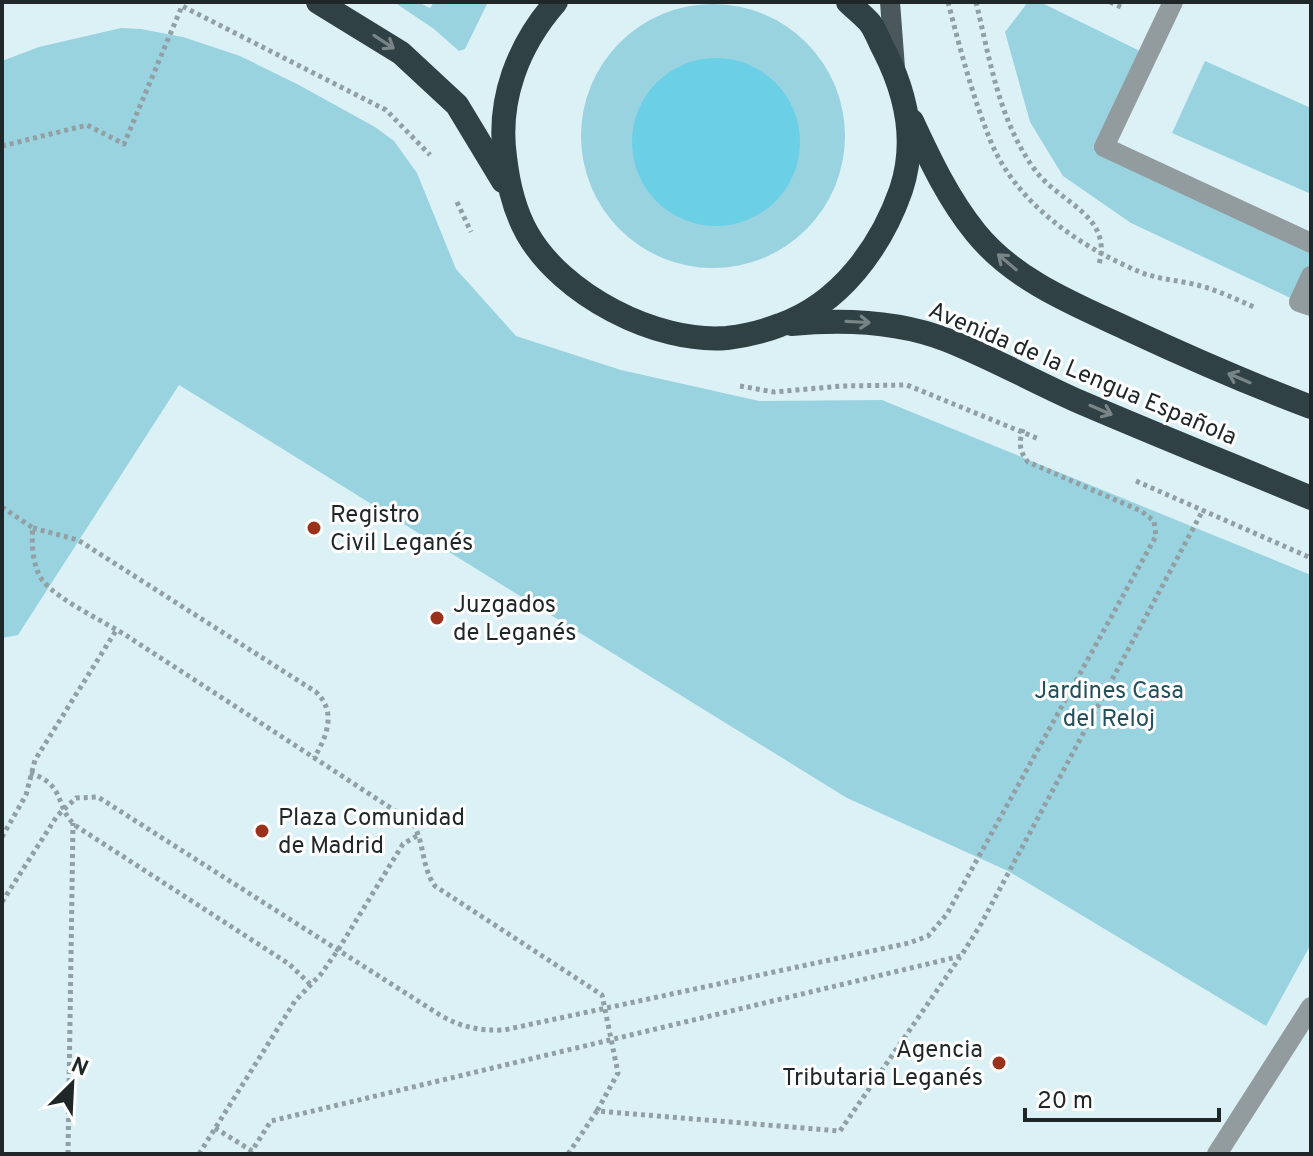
<svg xmlns="http://www.w3.org/2000/svg" width="1313" height="1156" viewBox="0 0 1313 1156" font-family="Overpass,sans-serif">
<style>
.green{fill:#9ad3e0}
.water{fill:#6bd0e6}
.lines{fill:none;stroke-linecap:round;stroke-linejoin:round}
.path{stroke:#91a0a4;stroke-width:5;stroke-dasharray:4 4;stroke-linecap:butt}
.minor{stroke:#929b9d;stroke-width:20}
.major{stroke:#4a585c;stroke-width:20}
.highway{stroke:#304145;stroke-width:24}
.oneway{stroke:#788486}
.poi-dot{fill:#9a321b;stroke:#fff;stroke-width:3}
.labels{text-anchor:middle;stroke-width:6;stroke-linejoin:round;paint-order:stroke}
.street-label{font-size:24px;fill:#1f2729;stroke:#fff}
.poi-label{font-size:24px;fill:#1f2729;stroke:#fff;text-anchor:start}
.park-label{font-size:24px;fill:#24515b;stroke:#fff}
</style>
<rect width="100%" height="100%" fill="#dcf1f6"/>
<g class="green">
<path d="M394,2H418L430,8L434,2H488L465,49L459,51L434,29Z"/>
<path d="M1028,2H1040L1146,54L1104,147L1311,243V276L1299,302L1131,223L1063,176L1030,122L1005,32Z"/>
<circle cx="713" cy="136" r="132"/>
<path d="M121,28L141,29L183,37L240,56L299,85L375,127L394,141L417,173L456,269L516,336L621,370L759,401L882,400L1311,575V944L1266,1026L1008,871L847,798L179,385L18,635L2,638V61L39,47Z"/>
<path d="M1205,61L1311,108V194L1172,133Z"/>
</g>
<circle class="water" cx="716" cy="142" r="84"/>
<g class="lines">
<g class="path">
<path d="M948,2C960,49 973,98 991,142C1017,204 1080,247 1140,272C1158,279 1175,280 1193,284C1215,289 1236,299 1256,308"/>
<path d="M976,2C990,60 999,121 1035,170C1059,203 1113,215 1099,264"/>
<path d="M1110,2L1123,8"/>
<path d="M2,146L87,125L124,144L182,6L386,110L430,155"/>
<path d="M457,202L471,232"/>
<path d="M740,386L774,392L842,386L907,385L1039,439"/>
<path d="M1136,481L1311,558"/>
<path d="M2,507L33,528C31,543 33,569 43,581C59,601 106,622 130,638C224,699 318,760 412,822C425,842 421,867 435,886L602,995L618,1073L597,1111"/>
<path d="M33,528L78,540L316,692C337,712 327,736 314,758"/>
<path d="M30,773C67,785 54,807 76,826L289,964L310,984"/>
<path d="M2,837L26,795L35,760L117,629"/>
<path d="M2,902L57,816L76,798L98,797L440,1015C461,1027 479,1031 504,1030L909,943L928,936L947,914L1156,536L1154,521L1141,511L1028,462C1018,450 1019,440 1024,426"/>
<path d="M215,1128L252,1151"/>
<path d="M68,1154L73,823"/>
<path d="M199,1154L295,1001L321,974L338,950L403,844L420,834"/>
<path d="M250,1154L271,1121L961,956L981,924L1203,510"/>
<path d="M568,1154L597,1111L840,1131L960,957"/>
</g>
<g class="minor">
<path d="M1173,2L1104,147L1311,243"/>
<path d="M1311,276L1299,302L1311,306"/>
<path d="M1217,1154L1311,1007"/>
</g>
<path class="major" d="M890,2L895,68"/>
<g class="highway">
<path d="M318,2L401,53L457,105L503,181"/>
<path d="M556,2C518,45 497,100 505,157C508,183 514,210 527,233C561,294 656,344 727,338C743,336 765,331 780,325C840,304 881,247 901,190C917,142 906,93 884,50C879,41 876,31 870,23C864,16 855,9 848,2"/>
<path d="M912,121C930,160 949,200 976,233C1015,281 1076,305 1130,330C1190,358 1250,384 1311,407"/>
<path d="M791,324C843,319 898,321 947,340C992,358 1035,382 1080,402C1157,435 1234,466 1311,498"/>
</g>
</g>
<defs><path id="oneway-shaft" d="M-6 0H5M1.5-3L5.5 0L1.5 3" fill="none" stroke-width="1.6" stroke-linecap="round" stroke-linejoin="round" transform="scale(2)"/></defs>
<g class="oneway">
<use href="#oneway-shaft" transform="translate(384 42) rotate(33)"/>
<use href="#oneway-shaft" transform="translate(1007 262) rotate(-140)"/>
<use href="#oneway-shaft" transform="translate(858 322) rotate(3)"/>
<use href="#oneway-shaft" transform="translate(1239 378) rotate(-157)"/>
<use href="#oneway-shaft" transform="translate(1101 410) rotate(23)"/>
</g>
<g class="poi-dot">
<circle cx="314" cy="528" r="8"/>
<circle cx="437" cy="618" r="8"/>
<circle cx="262" cy="831" r="8"/>
<circle cx="999" cy="1063" r="8"/>
</g>
<g class="labels">
<g class="street-label">
<text transform="translate(1083 373) rotate(23)" y="8">Avenida de la Lengua Española</text>
</g>
<g class="poi-label">
<text x="330" y="522">Registro<tspan x="330" dy="28">Civil Leganés</tspan></text>
<text x="453" y="612">Juzgados<tspan x="453" dy="28">de Leganés</tspan></text>
<text x="278" y="825">Plaza Comunidad<tspan x="278" dy="28">de Madrid</tspan></text>
<text x="983" y="1057" text-anchor="end">Agencia<tspan x="983" dy="28">Tributaria Leganés</tspan></text>
</g>
<g class="park-label">
<text x="1109" y="698">Jardines Casa<tspan x="1109" dy="28">del Reloj</tspan></text>
</g>
</g>
<rect width="1313" height="1156" fill="none" stroke="#1f2729" stroke-width="8"/>
<g transform="translate(72 1084) rotate(24)" stroke="#ffffff" stroke-width="6" paint-order="stroke">
<path d="M0-6L14 30L0 20L-14 30Z" fill="#1f2729"/>
<text y="-12" font-size="22" font-weight="bold" text-anchor="middle" fill="#1f2729">N</text>
</g>
<path d="M1025 1108v12h194v-12" fill="none" stroke="#1f2729" stroke-width="4"/>
<text x="1037" y="1108" font-size="24" fill="#1f2729" stroke="#ffffff" stroke-width="6" paint-order="stroke">20 m</text>
</svg>
